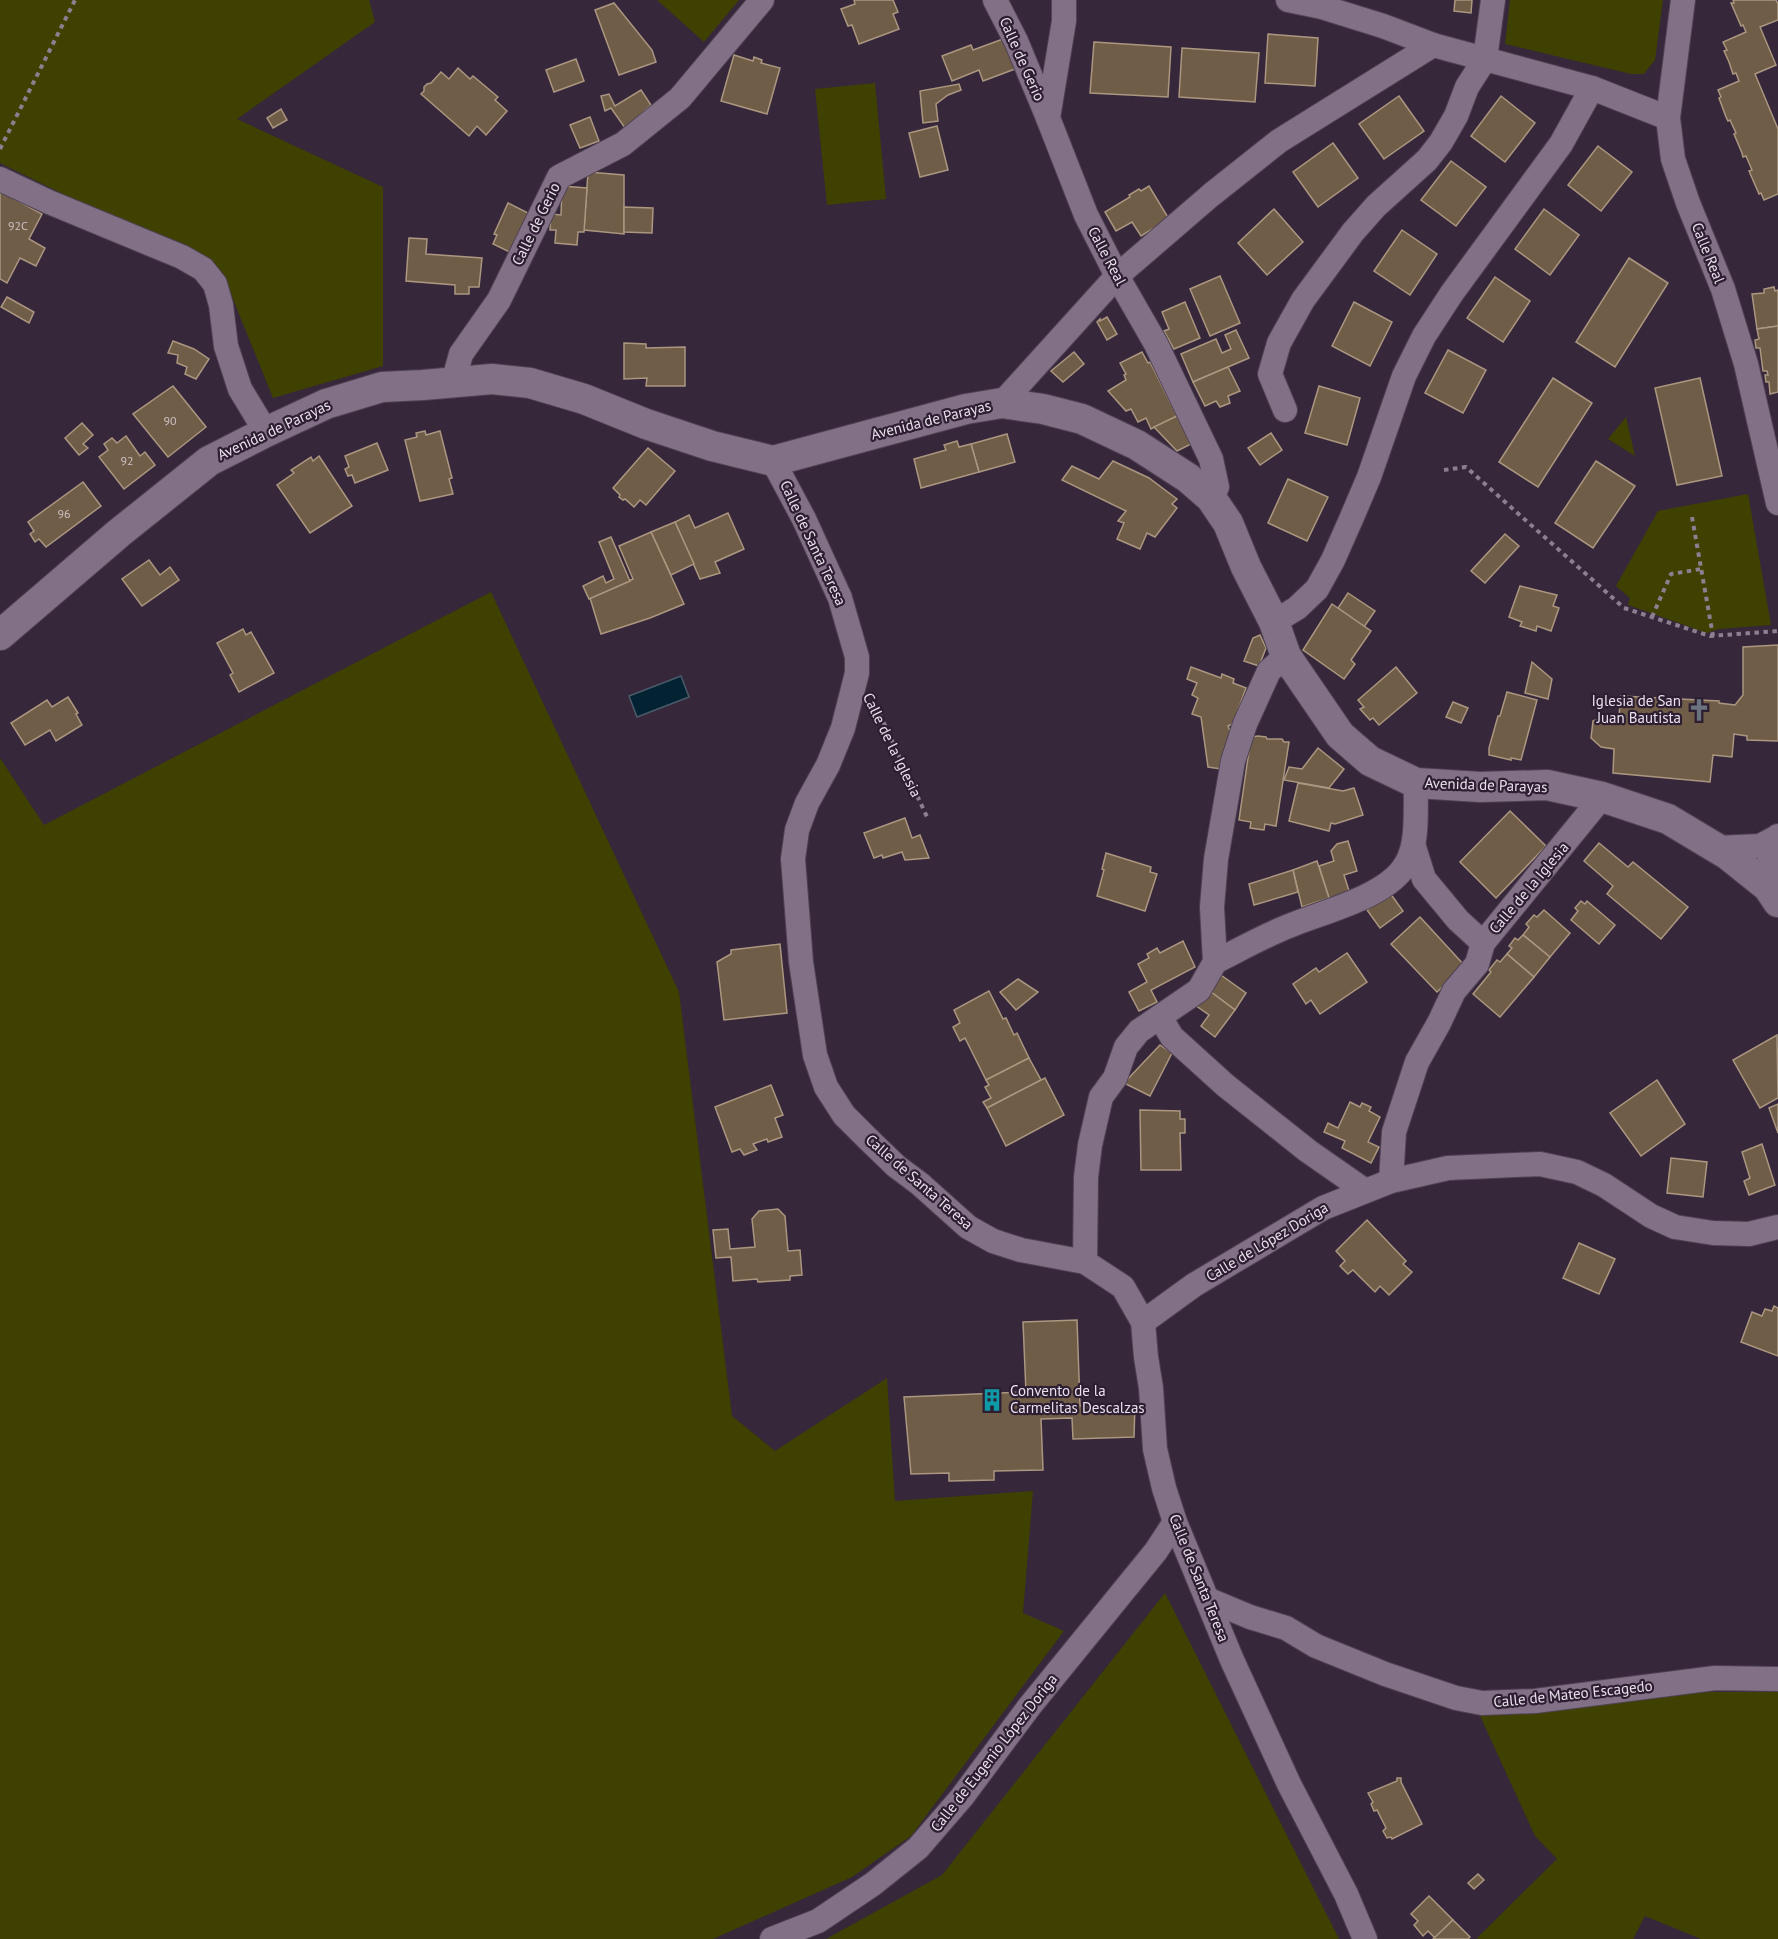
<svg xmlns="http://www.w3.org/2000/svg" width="1778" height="1939" viewBox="0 0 1778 1939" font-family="'PT Sans',sans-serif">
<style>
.green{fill:#3e4100}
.water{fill:#032232;stroke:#495b6a;stroke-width:1.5}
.building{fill:#6f5d48;stroke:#ab9780;stroke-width:1.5}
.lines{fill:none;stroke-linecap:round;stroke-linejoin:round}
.minor-casing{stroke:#4f4253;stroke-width:26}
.tertiary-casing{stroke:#4f4253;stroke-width:32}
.path{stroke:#8c7f90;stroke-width:4;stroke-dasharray:4.5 4.5;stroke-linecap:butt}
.minor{stroke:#827087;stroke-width:24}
.tertiary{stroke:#827087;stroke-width:30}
.labels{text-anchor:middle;stroke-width:4.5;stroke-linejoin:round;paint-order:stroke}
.number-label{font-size:12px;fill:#ccc0c4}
.street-label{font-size:15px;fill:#ebe1ee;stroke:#2d1e31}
.poi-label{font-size:15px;fill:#ebe1ee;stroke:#2d1e31;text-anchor:end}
</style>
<rect width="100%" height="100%" fill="#37273b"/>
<g class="green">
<path d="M0,0H369L375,22L237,119L383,187V366L273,398L222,272L0,163Z"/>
<path d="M657,0H739L704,42Z"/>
<path d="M1510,0H1663L1655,60L1644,74H1631L1505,44Z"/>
<path d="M875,83L886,199L827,205L815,89Z"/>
<path d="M1626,417L1635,456L1608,439Z"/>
<path d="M1748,494L1771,625L1719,629L1707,633L1628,605L1630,598L1616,586L1658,511Z"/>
<path d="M491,592L679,992L732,1416L775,1451L887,1378L895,1501L1033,1491L1023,1613L1064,1631L911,1836L852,1877L713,1939H0V758L44,825Z"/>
<path d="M1165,1593L1339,1939H826L942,1875Z"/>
<path d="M1711,1692H1778V1939H1701L1645,1916L1633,1939H1476L1557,1859L1535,1836L1476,1707Z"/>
</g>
<path class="water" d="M681,676L689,697L637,717L629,696Z"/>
<g class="building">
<path d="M854,0H893L898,12L893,14L899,29L859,44L852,25L848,26L841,9L855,4Z"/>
<path d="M1455,0H1472L1471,13L1454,11Z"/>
<path d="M1733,0H1776L1778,4V20L1760,27L1776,65L1755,74L1778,129V194L1764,200L1761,193L1759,194L1749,171L1752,170L1746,156L1743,157L1742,153L1734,134L1736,133L1730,120L1728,121L1726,117L1719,98L1721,97L1718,90L1739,81L1736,73L1733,74L1729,62L1724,51L1727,50L1723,42L1746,32L1743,25L1741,26L1731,3H1734Z"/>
<path d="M614,3L652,50L656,62L619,75L595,10Z"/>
<path d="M1268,34L1318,38L1315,86L1265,83Z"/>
<path d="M1003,39L1015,69L983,81L979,70L952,81L942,56L971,45L973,50Z"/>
<path d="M1094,42L1171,47L1168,97L1090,93Z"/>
<path d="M1182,48L1259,53L1255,102L1179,97Z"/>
<path d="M734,55L753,61L754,57L762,60L761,63L780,68L767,114L721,101Z"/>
<path d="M576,59L584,81L554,92L546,70Z"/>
<path d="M458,68L470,79L473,76L498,97L495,100L507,111L486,135L477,126L469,136L421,94L424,91V87L427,84L431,83L441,72L449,79Z"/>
<path d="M959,84L961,90L948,95L936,104L938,121L923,123L920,91Z"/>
<path d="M641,90L651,105L625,128L611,108L605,111L601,96L609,94L615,106Z"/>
<path d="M1399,96L1424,131L1384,159L1359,124Z"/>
<path d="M1501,96L1535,123L1505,162L1471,136Z"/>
<path d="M281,109L287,120L273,128L267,118Z"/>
<path d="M590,117L599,141L580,148L570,125Z"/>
<path d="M937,126L948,170L920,177L909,133Z"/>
<path d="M1333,143L1358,178L1318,207L1293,172Z"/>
<path d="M1598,146L1632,172L1601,211L1568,185Z"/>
<path d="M1451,161L1486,187L1456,226L1421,200Z"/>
<path d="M588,172L624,175V234L584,230Z"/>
<path d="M562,186L587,188L584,232H578L577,245L555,243L556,230H550L551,214L561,215Z"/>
<path d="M1149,186L1169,219L1141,236L1132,222L1116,231L1105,212L1130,197L1129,195L1139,189L1141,191Z"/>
<path d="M0,191L42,214L29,239L45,248L36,266L20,258L7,283L0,279Z"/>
<path d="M508,203L530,214L512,253L493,244L497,235L494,234Z"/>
<path d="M624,207L653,208L652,233L624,232Z"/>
<path d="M1274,209L1303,242L1267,275L1238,243Z"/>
<path d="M1544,209L1579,235L1550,275L1515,249Z"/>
<path d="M1402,230L1437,254L1410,295L1374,271Z"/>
<path d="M409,238L427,239L426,254L482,258L479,287H469V294H455V285L406,281Z"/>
<path d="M1629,258L1668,283L1615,367L1576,342Z"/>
<path d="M1220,276L1240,323L1210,336L1190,289Z"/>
<path d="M1495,277L1530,301L1503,342L1467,318Z"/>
<path d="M1774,287L1775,291L1778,290V326L1757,329L1752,294L1764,293V289Z"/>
<path d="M7,297L34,312L29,323L1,307Z"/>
<path d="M1185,302L1200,338L1174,349L1164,331L1169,329L1162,312Z"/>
<path d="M1354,302L1392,322L1370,366L1332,346Z"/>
<path d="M1107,317L1117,334L1107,340L1097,322L1100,319V321Z"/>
<path d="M1778,326V392L1770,394L1769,382H1766L1765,375H1768L1767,371H1763L1760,348H1756L1755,340L1759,339L1757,329Z"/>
<path d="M1236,330L1249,358L1193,382L1181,354L1216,339L1222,353L1231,349L1225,335Z"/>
<path d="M173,341L194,349L209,359L196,379L185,374L187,367L177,363L178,355L168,353Z"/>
<path d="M624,343L646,344V348L685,347V386H646L647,378L624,379Z"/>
<path d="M1448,350L1486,370L1463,413L1425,393Z"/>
<path d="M1074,352L1084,364L1063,382L1051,371Z"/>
<path d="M1142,352L1148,363L1150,362L1177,416L1151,429L1146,418L1138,422L1131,409L1126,411L1108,391L1126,380L1124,375L1126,374L1120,363Z"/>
<path d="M1228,367L1240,391L1228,396L1230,403L1220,407L1216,401L1205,406L1193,382Z"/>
<path d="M1553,378L1592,403L1538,487L1499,462Z"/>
<path d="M1700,378L1722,476L1677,485L1655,388Z"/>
<path d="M173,386L206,427L168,457L133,414Z"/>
<path d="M1319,386L1360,398L1347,445L1305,433Z"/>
<path d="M1177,416L1191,444L1177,451L1154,427Z"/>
<path d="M82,423L93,435L83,444L88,448L79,455L65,438Z"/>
<path d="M425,431L426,435L440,431L452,478L449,479L453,494L420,501L405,440L417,437L416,433Z"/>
<path d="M1271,433L1282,450L1260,465L1248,448Z"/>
<path d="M1007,434L1015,462L979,472L971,444Z"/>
<path d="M126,436L140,456L145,452L155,465L124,489L99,457L108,450L104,444L112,438L117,443Z"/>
<path d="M957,441L959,447L971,444L979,472L921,488L914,459L946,450L944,445Z"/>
<path d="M377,443L388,470L355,483L352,475L348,476L345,469L349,467L345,456Z"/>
<path d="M648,448L675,471L646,505L640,500L634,507L625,499L623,500L619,497L620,495L613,488Z"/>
<path d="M319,456L352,506L310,533L277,485L294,473L291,470L311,457L313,461Z"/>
<path d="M1113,461L1149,478L1177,499L1172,504L1177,508L1155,537L1147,533L1140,549L1117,539L1124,523L1118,521L1126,511L1062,480L1072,466L1099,479Z"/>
<path d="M1596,461L1635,486L1593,548L1555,523Z"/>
<path d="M1288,479L1328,497L1307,541L1268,523Z"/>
<path d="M83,482L101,506L46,547L39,539L35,542L30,534L34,531L28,522Z"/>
<path d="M728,513L744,549L715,562L720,573L700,579L675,522L689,515L695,528Z"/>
<path d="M675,522L694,564L671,575L651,532Z"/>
<path d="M651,532L684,604L650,618L601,634L590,598L633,579L619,546Z"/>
<path d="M1505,534L1519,546L1485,583L1471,571Z"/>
<path d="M611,537L630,581L589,599L583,586L603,576L606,583L614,579L599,542Z"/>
<path d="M149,560L160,575L170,567L179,580L142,606L122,579Z"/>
<path d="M1520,586L1557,595L1553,606L1559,608L1551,631L1537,626L1536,631L1520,626L1522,622L1509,617Z"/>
<path d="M1348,593L1375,611L1364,627L1338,608Z"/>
<path d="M1332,604L1371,631L1351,660L1355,664L1344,679L1303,650Z"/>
<path d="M243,629L246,635L251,632L274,673L239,692L230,675L233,673L217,643Z"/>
<path d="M1260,635L1266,648L1259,666L1244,661L1253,638Z"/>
<path d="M1778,645V741L1747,740V736L1734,734L1732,757L1713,755L1710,782L1613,773L1614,749L1601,747L1591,738L1593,721L1605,716L1619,715L1621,696L1719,701V703L1735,705L1743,695V647Z"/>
<path d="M1532,662L1552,679L1548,699L1525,693Z"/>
<path d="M1191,667L1221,678L1222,674L1234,679L1233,683L1246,688L1233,724L1228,726L1233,738L1221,769L1208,767L1201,717L1192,714L1198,698L1192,695L1197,683L1187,679Z"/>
<path d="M1396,667L1417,693L1379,725L1373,718L1370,720L1360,709L1364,707L1358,700Z"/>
<path d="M1507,692L1537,700L1521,760L1511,758V760L1489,755V748L1498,716H1500Z"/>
<path d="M68,697L78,713L76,714L82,725L56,741L50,730L25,745L11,723L47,700L52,707Z"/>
<path d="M1453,702L1468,708L1461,723L1446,717Z"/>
<path d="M1258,736L1266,737L1267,739H1282L1284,742H1289L1276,826L1265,824L1264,830L1250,828L1251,822L1239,820L1251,737Z"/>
<path d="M1318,748L1344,769L1329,788L1284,780L1289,767L1302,769Z"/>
<path d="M1298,783L1343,791L1354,788L1363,815L1335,824L1331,823L1329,831L1289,821Z"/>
<path d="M1510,811L1546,846L1496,898L1460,862Z"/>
<path d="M905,818L912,838L920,835L929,858L905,860L902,852L883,858L882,855L874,858L864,833Z"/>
<path d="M1348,841L1357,871L1344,875L1350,894L1330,901L1319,866L1334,861L1331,851L1337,844Z"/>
<path d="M1599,843L1628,867L1633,862L1688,907L1661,939L1607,894L1613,886L1584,861Z"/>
<path d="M1106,853L1151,867L1150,872L1157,874L1145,911L1097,896L1104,870L1102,869Z"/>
<path d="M1317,861L1329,898L1302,907L1293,870Z"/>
<path d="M1293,870L1298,892L1254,905L1249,884Z"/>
<path d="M1390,893L1403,911L1380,928L1367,910Z"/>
<path d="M1581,901L1585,904L1587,901L1615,925L1599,944L1571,920L1578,911L1575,908Z"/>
<path d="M1544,910L1570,933L1550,957L1523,935L1529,927L1526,924L1534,915L1537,917Z"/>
<path d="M1420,917L1465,966L1437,992L1391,944Z"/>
<path d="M1523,935L1550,957L1534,977L1507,954L1512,948L1509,946L1515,938L1518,940Z"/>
<path d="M1183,941L1195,967L1151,990L1157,1002L1139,1011L1129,992L1147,982L1138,964L1149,958L1147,954L1157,948L1160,953Z"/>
<path d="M780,944L787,1013L724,1020L717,962L731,954V950Z"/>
<path d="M1347,953L1367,982L1320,1014L1311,1000L1306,1004L1293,984L1316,968L1319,972Z"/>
<path d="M1507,954L1534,977L1500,1017L1473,994L1491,972L1489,970L1497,960L1500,962Z"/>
<path d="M1218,973L1246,993L1235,1010L1207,989Z"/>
<path d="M1018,979L1038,992L1016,1010L1000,992Z"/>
<path d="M1207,989L1235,1010L1215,1037L1201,1026L1209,1015L1195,1005Z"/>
<path d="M989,991L1003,1019L1006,1018L1014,1035L1017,1033L1029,1058L986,1080L965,1038L960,1041L953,1027L960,1023L954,1010Z"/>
<path d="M1777,1035L1778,1098L1760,1108L1733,1060Z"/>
<path d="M1160,1045L1172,1053L1150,1096L1124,1083Z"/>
<path d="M1029,1058L1041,1080L987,1108L983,1102L991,1098L985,1087L989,1085L986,1080Z"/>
<path d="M1045,1078L1064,1115L1006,1146L987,1108Z"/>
<path d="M1657,1080L1685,1124L1641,1156L1610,1113Z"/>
<path d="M771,1085L783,1115L775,1118L782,1137L768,1142L767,1139L753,1144L757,1150L744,1155L740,1149L732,1152L715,1107Z"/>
<path d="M1350,1102L1360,1107L1362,1103L1371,1107L1369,1111L1380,1117L1368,1142L1379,1147L1371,1163L1342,1148L1345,1141L1324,1132L1328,1123L1338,1128Z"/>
<path d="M1778,1104V1133L1769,1108Z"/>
<path d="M1140,1110L1180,1111V1119H1185V1133H1180L1181,1170H1141Z"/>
<path d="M1762,1144L1775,1185L1749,1195L1744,1181L1750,1178L1742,1152Z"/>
<path d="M1671,1158L1707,1162L1703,1197L1667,1193Z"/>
<path d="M778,1209L785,1216L788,1251L800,1250L802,1275L790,1276V1280L758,1282L757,1279L733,1281L731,1257L716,1258L713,1230L728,1229L730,1249L755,1247L752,1219L759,1211Z"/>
<path d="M1367,1220L1406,1261L1403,1264L1412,1272L1389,1295L1380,1286L1375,1292L1353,1270L1348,1274L1340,1266L1345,1261L1336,1251Z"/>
<path d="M1579,1243L1615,1259L1599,1294L1563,1278Z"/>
<path d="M1774,1306L1778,1308V1356L1741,1342L1752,1312L1762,1316L1765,1309L1772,1311Z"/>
<path d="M1077,1320L1080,1406L1135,1404L1134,1437L1073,1439L1072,1418L1041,1419L1043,1470L994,1471V1480L949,1481V1473L911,1474L904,1397L1026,1392L1023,1322Z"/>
<path d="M1397,1778H1401V1782L1422,1824L1392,1839L1391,1837L1387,1838L1383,1831L1386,1828L1377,1810L1374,1811L1371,1804L1373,1802L1368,1793L1397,1781Z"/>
<path d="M1478,1874L1484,1880L1474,1889L1468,1883Z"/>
<path d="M1429,1896L1453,1920L1435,1938L1428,1931L1423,1936L1414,1925L1418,1921L1411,1914Z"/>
<path d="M1453,1920L1470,1937L1468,1939H1433Z"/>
</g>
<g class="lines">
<g class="minor-casing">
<g id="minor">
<path d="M995,0L1016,41L1048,118"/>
<path d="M1064,0V21L1048,118L1086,215L1117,276L1156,344L1211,459L1217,487L1211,498"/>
<path d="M1288,0L1322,7L1383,26L1433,45L1592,88L1668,118"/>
<path d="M1683,0L1668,118L1673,159L1688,203L1723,289L1746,364L1778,503"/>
<path d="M0,179L49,202L182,257L203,269L215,284L221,305L226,346L240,389L266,432"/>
<path d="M453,383L461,354L499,300L559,177L623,144L680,98L762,0"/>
<path d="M1002,403L1117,276L1211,195L1279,141L1433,45"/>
<path d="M1285,410L1270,374L1279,343L1303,300L1353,232L1376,206L1427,160L1441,142L1456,116L1467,87L1485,59L1493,0"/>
<path d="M773,461L804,519L840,598L857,657V673L843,728L828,765L807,803L797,830L793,859L801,962L815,1055L826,1087L844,1115L867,1138L896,1166L920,1184L968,1227L993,1241L1021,1250L1085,1262L1123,1287L1143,1322L1146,1357L1151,1388L1155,1449L1164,1488L1175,1522L1232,1660L1289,1784L1346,1894L1365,1939"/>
<path d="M1274,622L1297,608L1317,589L1333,560L1352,517L1369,477L1404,376L1424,336L1452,293L1561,144L1592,88"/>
<path d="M1414,847L1424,879L1458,920L1483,943"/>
<path d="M1717,848L1760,846L1777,837"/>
<path d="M1768,887C1765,868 1771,853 1778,836"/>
<path d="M1215,962C1241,949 1267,934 1294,924C1326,911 1388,896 1406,864C1419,843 1415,807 1416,783"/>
<path d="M1160,1017L1172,1037L1225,1085L1308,1151L1364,1190"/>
<path d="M1391,1181L1394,1132L1417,1062L1439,1023L1454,991L1477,964L1483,943L1602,797"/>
<path d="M1085,1262L1086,1177L1090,1145L1101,1097L1115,1078L1126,1047L1139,1031L1199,990L1215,962L1212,907L1216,859L1233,761L1245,724L1269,671L1286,656"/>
<path d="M1143,1322L1194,1285L1323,1208L1391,1181L1448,1168L1540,1164L1577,1172L1604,1185L1651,1216L1675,1227L1713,1233L1749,1234L1778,1227"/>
<path d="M1207,1599L1250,1617L1286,1628L1316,1646L1385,1674L1456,1698L1482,1703L1535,1701L1715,1678L1778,1679"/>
<path d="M772,1939L818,1921L873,1884L918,1848L962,1797L1029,1707L1156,1551L1175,1522"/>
</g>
</g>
<g class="tertiary-casing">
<path id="tertiary" d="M0,635L119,533L209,461L266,432L326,404L382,387L423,385L492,379L530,383L584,399L646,424L712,446L773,461L966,409L1002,403L1043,409L1082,419L1137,445L1188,478L1211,498L1228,523L1246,567L1274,622L1286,656L1340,735L1370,761L1416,783L1480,787L1547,785L1602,797L1668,819L1728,855L1768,887L1778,902"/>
</g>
<g class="path">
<path d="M0,149L75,0"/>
<path d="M1444,470L1466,467L1624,608L1710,636L1778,631"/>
<path d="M1692,517L1713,636"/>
<path d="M1652,617L1671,574L1701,569"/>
<path d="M876,706L927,817"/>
</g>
<use href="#minor" class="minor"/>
<use href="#tertiary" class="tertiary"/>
</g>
<defs>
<g id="church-bare" transform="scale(1.8)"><path d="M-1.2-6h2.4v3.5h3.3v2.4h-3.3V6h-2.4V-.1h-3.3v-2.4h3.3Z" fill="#6b7280" stroke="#2d1e31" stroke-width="2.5" paint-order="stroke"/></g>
<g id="building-bare" transform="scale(1.8)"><path d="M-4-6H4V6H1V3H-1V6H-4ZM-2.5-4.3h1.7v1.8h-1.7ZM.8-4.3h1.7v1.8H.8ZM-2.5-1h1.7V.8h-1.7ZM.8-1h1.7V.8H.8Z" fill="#0f9aa8" stroke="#2d1e31" stroke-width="2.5" paint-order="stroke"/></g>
</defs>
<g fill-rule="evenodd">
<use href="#church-bare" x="1699" y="710"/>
<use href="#building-bare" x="992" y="1400"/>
</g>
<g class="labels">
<g class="number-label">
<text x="18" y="230">92C</text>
<text x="170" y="425">90</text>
<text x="127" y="465">92</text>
<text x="64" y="518">96</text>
</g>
<g class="street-label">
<text transform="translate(1022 59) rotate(66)" y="5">Calle de Gerio</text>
<text transform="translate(536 224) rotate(-64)" y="5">Calle de Gerio</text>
<text transform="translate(1708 253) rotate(68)" y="5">Calle Real</text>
<text transform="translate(1107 256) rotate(62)" y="5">Calle Real</text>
<text transform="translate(931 420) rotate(-14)" y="5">Avenida de Parayas</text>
<text transform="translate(274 430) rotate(-25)" y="5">Avenida de Parayas</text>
<text transform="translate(813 543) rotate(65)" y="5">Calle de Santa Teresa</text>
<text transform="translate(892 745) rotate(64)" y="5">Calle de la Iglesia</text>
<text transform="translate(1486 785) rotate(2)" y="5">Avenida de Parayas</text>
<text transform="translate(1529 888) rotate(-50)" y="5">Calle de la Iglesia</text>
<text transform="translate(919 1182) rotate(41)" y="5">Calle de Santa Teresa</text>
<text transform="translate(1267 1242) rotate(-31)" y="5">Calle de López Doriga</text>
<text transform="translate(1199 1578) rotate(68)" y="5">Calle de Santa Teresa</text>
<text transform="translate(1573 1694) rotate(-6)" y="5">Calle de Mateo Escagedo</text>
<text transform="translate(994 1753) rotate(-52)" y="5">Calle de Eugenio López Doriga</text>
</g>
<g class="poi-label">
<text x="1681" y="706">Iglesia de San<tspan x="1681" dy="17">Juan Bautista</tspan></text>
<text x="1010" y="1396" text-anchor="start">Convento de la<tspan x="1010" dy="17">Carmelitas Descalzas</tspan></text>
</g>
</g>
</svg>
